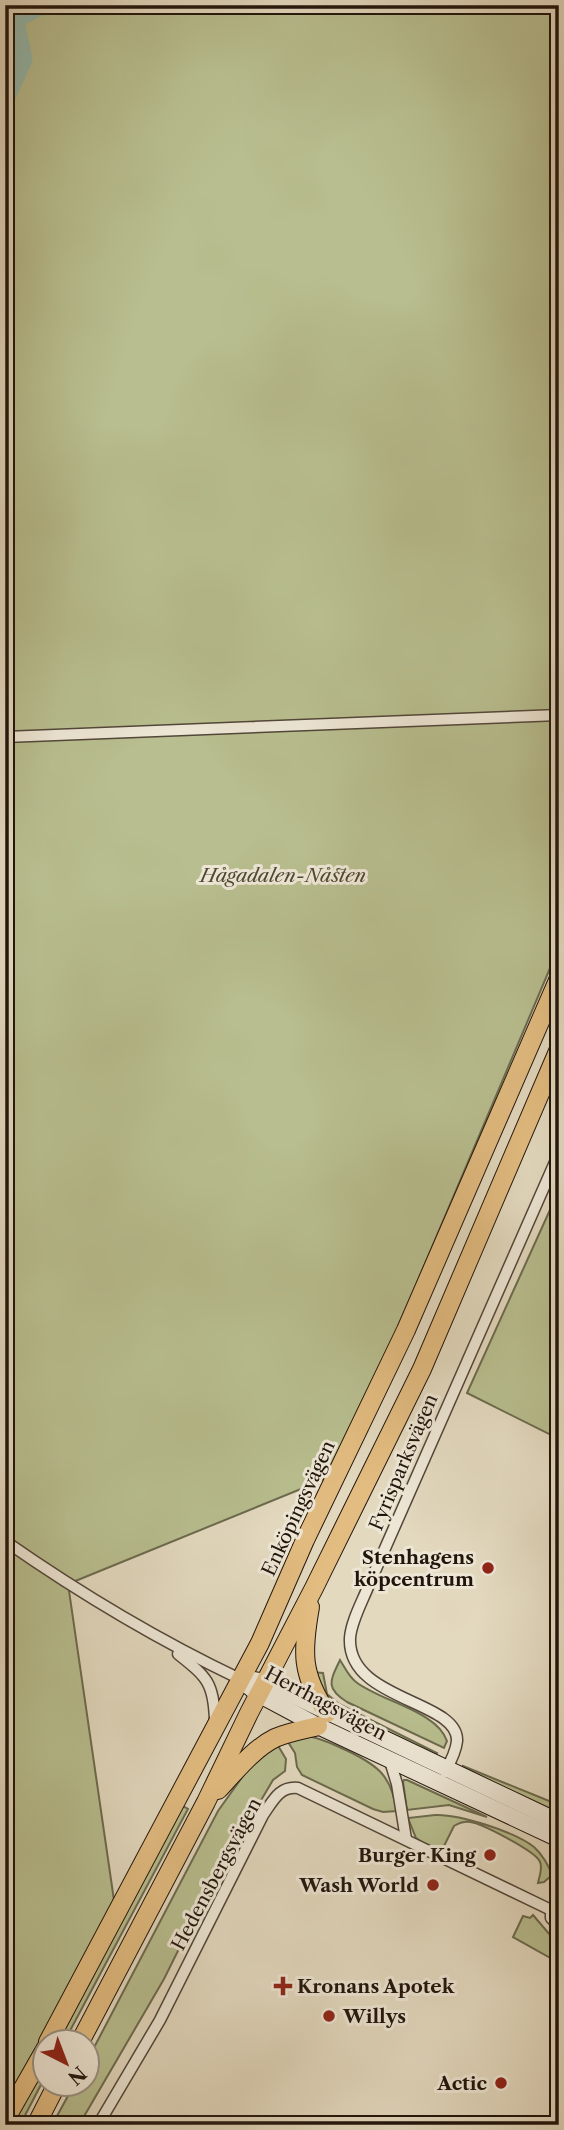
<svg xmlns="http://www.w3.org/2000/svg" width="564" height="2130" viewBox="0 0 564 2130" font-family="'Libre Caslon Text',serif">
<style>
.green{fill:#b8be8f;stroke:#6c6a4e;stroke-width:2}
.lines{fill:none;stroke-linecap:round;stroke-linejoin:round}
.river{stroke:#96baae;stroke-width:23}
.street-casing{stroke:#524639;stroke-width:13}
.secondary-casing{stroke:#21150c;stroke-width:18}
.primary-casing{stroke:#21150c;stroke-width:20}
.street{stroke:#ede6d5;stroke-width:10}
.secondary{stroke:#ede6d5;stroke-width:16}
.primary{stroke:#e2bc80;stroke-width:18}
.poi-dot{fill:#8f2418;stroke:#ede6d5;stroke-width:2.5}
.labels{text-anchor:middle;stroke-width:6;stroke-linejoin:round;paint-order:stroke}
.park-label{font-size:19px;font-style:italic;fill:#4e4833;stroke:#ede6d5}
.street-label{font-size:19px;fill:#21150c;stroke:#ede6d5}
.poi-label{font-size:19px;font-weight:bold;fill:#21150c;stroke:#ede6d5;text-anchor:end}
</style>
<rect width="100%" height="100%" fill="#e3d9bf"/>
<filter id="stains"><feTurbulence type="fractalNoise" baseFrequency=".00286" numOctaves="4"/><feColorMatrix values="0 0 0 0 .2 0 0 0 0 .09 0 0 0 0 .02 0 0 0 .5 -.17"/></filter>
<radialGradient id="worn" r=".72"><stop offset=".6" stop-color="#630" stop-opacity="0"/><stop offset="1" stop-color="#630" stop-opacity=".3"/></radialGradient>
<g class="green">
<path d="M5,5H559V947L399,1325L328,1478L68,1584L115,1907L5,2103Z"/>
<path d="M559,1190V1439L467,1393Z"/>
<path d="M340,1660C345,1668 349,1677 356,1682C382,1702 437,1711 447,1741L444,1748L347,1702C325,1688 330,1681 340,1660Z"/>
<path d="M310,1672L323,1673L327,1694L339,1704L437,1753L434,1757L332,1706Z"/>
<path d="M307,1736C322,1738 334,1745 348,1751C379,1766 391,1776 397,1811L383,1812L373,1809L302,1775L297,1767L295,1753L288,1742Z"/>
<path d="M277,1744L286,1759L285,1771L273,1780L231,1851L224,1858L164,1979L79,2125H52L74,2085L88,2084V2059L218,1811L248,1769Z"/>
<path d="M463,1766L559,1805V1813L463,1768Z"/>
<path d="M404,1780H407L487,1817L449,1805L407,1810L403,1782Z"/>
<path d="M181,1805L188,1809L64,2042H56Z"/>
<path d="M435,1815C460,1814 515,1832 534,1847C542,1854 549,1866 552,1875L544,1882L538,1883C539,1877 543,1869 540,1862C537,1852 481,1823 470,1822C464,1821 459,1823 454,1826L440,1854L416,1838L408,1818Z"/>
<path d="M533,1915L551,1936L559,1954L554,1960L513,1937L523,1916L530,1918Z"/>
<path d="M45,2062V2077L20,2125H11Z"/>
</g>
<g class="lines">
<path class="river" d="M5,94L21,59L12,18L38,5"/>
<g class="street-casing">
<g id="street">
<path d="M5,737L559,715"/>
<path d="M5,1541C81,1594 156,1639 240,1679"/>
<path d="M178,1654C207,1677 214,1683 215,1721"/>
<path d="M390,1761L397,1784L406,1839"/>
<path d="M445,1772C450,1763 456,1752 457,1741C459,1700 347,1701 350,1638C351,1622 362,1602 368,1587L559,1153"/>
<path d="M551,1910V1918L559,1926"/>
<path d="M98,2125L160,2020L263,1815C273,1801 279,1786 298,1788L551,1910"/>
</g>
</g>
<g class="secondary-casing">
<g id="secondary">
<path d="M240,1679L258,1694L318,1726L559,1839"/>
<path d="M253,1680L265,1682L559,1822"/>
</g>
</g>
<g class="primary-casing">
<g id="primary">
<path d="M310,1607C302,1652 301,1674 327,1713"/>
<path d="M218,1790C235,1772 253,1749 275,1738C289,1732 303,1730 318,1726"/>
<path d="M48,2042L260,1643L305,1540L406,1330L559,978"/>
<path d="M80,2042L206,1802L249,1713L314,1588L422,1369L559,1049"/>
<path d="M5,2120L46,2048"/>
<path d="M36,2125L57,2084"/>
</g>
</g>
<use href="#street" class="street"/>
<use href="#secondary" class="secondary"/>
<use href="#primary" class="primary"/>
</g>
<g class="poi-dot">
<circle cx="488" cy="1568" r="7"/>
<circle cx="490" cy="1855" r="7"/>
<circle cx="433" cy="1885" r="7"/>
<path d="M279.5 1975.5h7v7h7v7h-7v7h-7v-7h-7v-7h7z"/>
<circle cx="329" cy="2016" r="7"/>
<circle cx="501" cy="2083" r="7"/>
</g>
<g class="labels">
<g class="park-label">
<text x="283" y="882">Hågadalen-Nåsten</text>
</g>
<g class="street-label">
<text transform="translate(403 1462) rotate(-67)" y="7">Fyrisparksvägen</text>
<text transform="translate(298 1508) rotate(-65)" y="7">Enköpingsvägen</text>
<text transform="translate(326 1703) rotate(28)" y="7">Herrhagsvägen</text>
<text transform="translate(216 1874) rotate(-62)" y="7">Hedensbergsvägen</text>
</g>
<g class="poi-label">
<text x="474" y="1564">Stenhagens<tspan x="474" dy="22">köpcentrum</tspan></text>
<text x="476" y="1862">Burger King</text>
<text x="419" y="1892">Wash World</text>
<text x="297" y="1993" text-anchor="start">Kronans Apotek</text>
<text x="343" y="2023" text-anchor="start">Willys</text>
<text x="487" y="2090">Actic</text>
</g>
</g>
<rect width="564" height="2130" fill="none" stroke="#e3d9bf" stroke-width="28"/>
<rect x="7" y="7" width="550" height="2116" fill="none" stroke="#21150c" stroke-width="3.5"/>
<rect x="14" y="14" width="536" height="2102" fill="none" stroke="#21150c" stroke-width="2"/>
<g transform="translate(66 2063) rotate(138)"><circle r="33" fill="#ede6d5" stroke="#9b9285" stroke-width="2"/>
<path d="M0-5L12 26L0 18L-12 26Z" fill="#8f2418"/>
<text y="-10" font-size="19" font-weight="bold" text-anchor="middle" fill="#21150c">N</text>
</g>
<rect width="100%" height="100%" filter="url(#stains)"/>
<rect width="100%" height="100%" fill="url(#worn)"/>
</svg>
